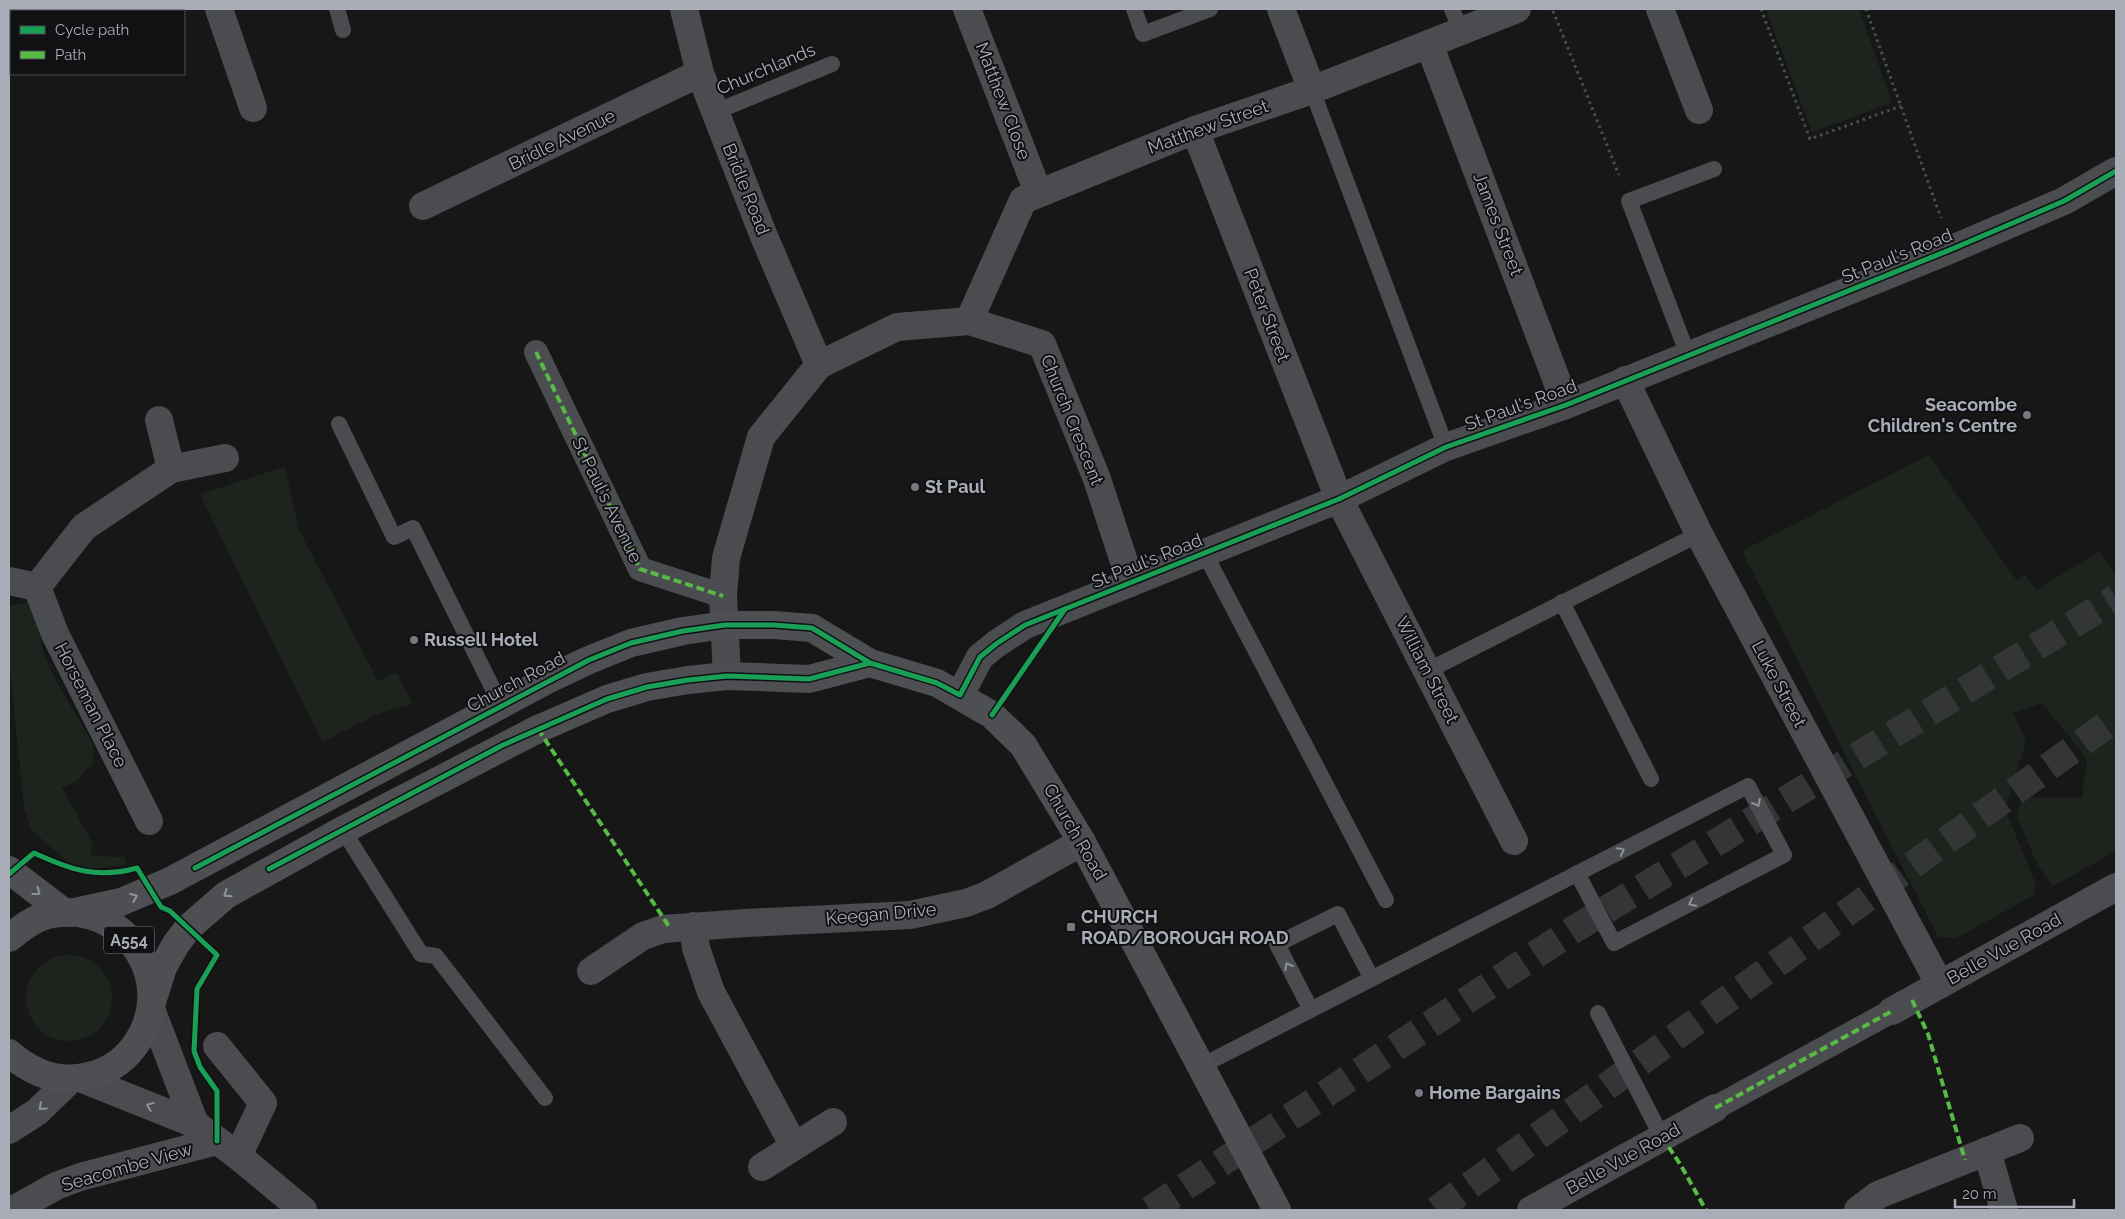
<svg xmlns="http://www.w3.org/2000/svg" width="2125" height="1219" viewBox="0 0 2125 1219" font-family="Raleway,sans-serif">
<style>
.green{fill:#1d241e}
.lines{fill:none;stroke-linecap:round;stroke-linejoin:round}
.trunk-tunnel{stroke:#343537;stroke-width:28;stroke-dasharray:28 14;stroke-linecap:butt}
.path{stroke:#4d4e52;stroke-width:3;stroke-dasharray:2.5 4;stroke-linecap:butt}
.service{stroke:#4b4c50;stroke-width:16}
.pedestrian{stroke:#4b4c50;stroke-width:24}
.minor{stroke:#4b4c50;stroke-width:28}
.primary{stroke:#4d4f52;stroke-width:28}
.quiet{stroke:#58b947;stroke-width:4;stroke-dasharray:8 4;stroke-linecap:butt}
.cycleway-casing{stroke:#111113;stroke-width:8}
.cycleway{stroke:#1a9f57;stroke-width:5}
.oneway{stroke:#8c9099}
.oneway2{stroke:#91969e}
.poi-dot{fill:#757880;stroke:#111113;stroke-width:2}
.labels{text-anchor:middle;stroke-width:4;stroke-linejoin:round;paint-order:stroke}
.shield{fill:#111113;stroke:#7b7e86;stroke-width:1}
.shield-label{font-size:16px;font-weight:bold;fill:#a8adb8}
.street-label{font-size:18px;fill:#a8adb8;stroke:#111113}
.poi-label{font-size:18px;font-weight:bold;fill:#a8adb8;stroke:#111113;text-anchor:start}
</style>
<rect width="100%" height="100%" fill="#171717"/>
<g class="green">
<path d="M1766,9H1859L1892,103L1812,132Z"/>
<path d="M1929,455L2017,581L2025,575L2037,590L2099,551L2116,576V851L2053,886L2037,864L2017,816L2022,797L2082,798L2087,759L2042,703L2013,713L2026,741L2005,809L2036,885L2034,895L1956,938L1938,937L1742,551Z"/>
<path d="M285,467L299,530L378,681L397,673L413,704L378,714L322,742L200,494Z"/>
<path d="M29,602L37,617L43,653L58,684L94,746L92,764L76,782L62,787L92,843L91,856L124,857L127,865L89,869L71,866L31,829L24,807L9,660V606Z"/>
<circle cx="69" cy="998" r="43"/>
</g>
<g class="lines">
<g class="trunk-tunnel">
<path d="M1150,1210L1573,930L2116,598"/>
<path d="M1436,1210L2116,718"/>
</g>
<g class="path">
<path d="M1761,9L1810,139L1901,106"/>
<path d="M1866,9L1941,218"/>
<path d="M1553,11L1619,175"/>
</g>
<g class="service">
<path d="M337,9L343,30"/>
<path d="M1134,9L1143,34L1210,9"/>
<path d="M1452,9L1461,31"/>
<path d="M1312,90L1446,447"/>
<path d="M715,112L832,64"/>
<path d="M1688,355L1629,201L1714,169"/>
<path d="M339,424L394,537L413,528L501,705"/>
<path d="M1204,552L1386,900"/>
<path d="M1562,602L1651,779"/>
<path d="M1427,671L1699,534"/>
<path d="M343,830L421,954L436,956L545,1098"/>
<path d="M1311,1010L1277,944L1338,914L1372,979"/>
<path d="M1598,1013L1662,1137"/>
<path d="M1201,1066L1748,786L1784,855L1614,943L1577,873"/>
</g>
<g class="pedestrian">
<path d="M536,352L640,569L723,596"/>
<path d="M1715,1108L1892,1011"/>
</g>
<g class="minor">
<path d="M219,9L253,108"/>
<path d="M684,9L700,73L763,234L819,365"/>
<path d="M967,9L1038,192"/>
<path d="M1281,9L1312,90"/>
<path d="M1660,9L1699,110"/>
<path d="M1429,44L1566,405"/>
<path d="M1195,130L1339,499L1514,841"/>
<path d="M423,206L700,73"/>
<path d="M969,321L1023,200L1195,130L1312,90L1517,9"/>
<path d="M1625,380L1699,534L1940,985"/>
<path d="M171,469L225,458"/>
<path d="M9,581L37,587L84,527L171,469L159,420"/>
<path d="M37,587L55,634L149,821"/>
<path d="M727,676L723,596L726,558L761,437L819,365L897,327L969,321L1042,344L1097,479L1131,583"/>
<path d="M960,695L980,657L996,644L1025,625L1339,499L1446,447L1566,405L1952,249L2064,201L2116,171"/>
<path d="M693,926L696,948L711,992L794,1146"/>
<path d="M591,971L643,936L663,929L746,923L910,915L966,903L987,895L1082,842"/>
<path d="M151,1009L195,1124"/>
<path d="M1892,1011L2116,887"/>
<path d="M217,1046L263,1103L238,1156"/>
<path d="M80,1078L195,1124L238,1156L303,1210"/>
<path d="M9,1130L37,1112L71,1079"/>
<path d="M1987,1151L2004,1210"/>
<path d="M762,1167L833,1122"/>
<path d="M13,1210L56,1186L80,1177L217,1141"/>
<path d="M1531,1210L1715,1108"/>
<path d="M1858,1210L1878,1195L2020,1138"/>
</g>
<g class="primary">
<path d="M9,61L11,29"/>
<path d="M9,870L65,913"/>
<path d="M70,913L121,902L170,881L551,678L589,660L631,643L683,631L725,625H774L812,628L870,663L937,683L992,715L1023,745L1082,842L1277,1210"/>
<path d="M9,938C21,929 32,919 48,915C126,897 182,985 133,1048C122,1062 106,1072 89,1076C59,1084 32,1073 9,1053"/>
<path d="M152,1002L163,967L176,944L188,928L226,895L343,830L538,729L607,699L647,687L688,680L727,676L809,679L870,663"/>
</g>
<g class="quiet">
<path d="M536,352L640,569L723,596"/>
<path d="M538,729L670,928"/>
<path d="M1912,1000L1928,1034L1965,1160"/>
<path d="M1715,1108L1892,1011"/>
<path d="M1662,1137L1680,1164L1706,1210"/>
</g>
<g class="cycleway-casing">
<g id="cycleway">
<path d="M992,715L1065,609"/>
<path d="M195,868L589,660L631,643L683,631L725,625H774L812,628L870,663L937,683L960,695L980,657L996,644L1025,625L1339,499L1446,447L1566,405L1952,249L2064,201L2116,171"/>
<path d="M269,869L503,745L607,699L647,687L688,680L727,676L809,679L870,663"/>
<path d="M9,874L34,853C71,870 97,879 137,868L161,907L170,911L217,955L197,989L194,1051L200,1067L217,1091V1141"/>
</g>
</g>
<use href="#cycleway" class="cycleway"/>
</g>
<defs><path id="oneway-chevron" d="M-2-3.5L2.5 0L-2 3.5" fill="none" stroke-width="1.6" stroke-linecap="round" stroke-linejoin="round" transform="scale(1.25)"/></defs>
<g class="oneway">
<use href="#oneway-chevron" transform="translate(1757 803) rotate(62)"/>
<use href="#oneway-chevron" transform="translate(1621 851) rotate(-27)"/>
<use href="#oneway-chevron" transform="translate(1692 903) rotate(152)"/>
<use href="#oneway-chevron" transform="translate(1288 966) rotate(-118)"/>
<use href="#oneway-chevron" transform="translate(150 1106) rotate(-158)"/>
<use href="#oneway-chevron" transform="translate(42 1107) rotate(138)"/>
</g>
<g class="oneway2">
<use href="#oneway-chevron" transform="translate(37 892) rotate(36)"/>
<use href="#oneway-chevron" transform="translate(227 894) rotate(145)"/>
<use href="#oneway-chevron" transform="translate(134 897) rotate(-22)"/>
</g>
<g class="poi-dot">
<circle cx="2027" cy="415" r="5"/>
<circle cx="915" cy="487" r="5"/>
<circle cx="414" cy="640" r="5"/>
<rect x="1066" y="922" width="10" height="10" rx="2.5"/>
<circle cx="1419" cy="1093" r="5"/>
</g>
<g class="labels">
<rect class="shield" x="104" y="926.5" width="50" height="27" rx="4"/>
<g class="shield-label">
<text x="129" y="946">A554</text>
</g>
<g class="street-label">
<text transform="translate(766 69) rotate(-23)" y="6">Churchlands</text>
<text transform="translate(1003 101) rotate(69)" y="6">Matthew Close</text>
<text transform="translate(1208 127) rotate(-20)" y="6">Matthew Street</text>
<text transform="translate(562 140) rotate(-26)" y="6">Bridle Avenue</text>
<text transform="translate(746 189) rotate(68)" y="6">Bridle Road</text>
<text transform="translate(1498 224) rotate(69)" y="6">James Street</text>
<text transform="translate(1897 256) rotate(-22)" y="6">St Paul's Road</text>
<text transform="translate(1267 315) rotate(69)" y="6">Peter Street</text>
<text transform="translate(1521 405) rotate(-20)" y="6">St Paul's Road</text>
<text transform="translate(1072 420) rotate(68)" y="6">Church Crescent</text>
<text transform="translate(607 500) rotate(64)" y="6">St Paul's Avenue</text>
<text transform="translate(1147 561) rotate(-22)" y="6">St Paul's Road</text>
<text transform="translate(1427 670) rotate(63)" y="6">William Street</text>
<text transform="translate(516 682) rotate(-28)" y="6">Church Road</text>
<text transform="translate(1779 684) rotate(62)" y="6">Luke Street</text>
<text transform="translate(91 705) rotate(63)" y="6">Horseman Place</text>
<text transform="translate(1075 832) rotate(60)" y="6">Church Road</text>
<text transform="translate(881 914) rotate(-5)" y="6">Keegan Drive</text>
<text transform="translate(2004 949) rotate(-29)" y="6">Belle Vue Road</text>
<text transform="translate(1623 1159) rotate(-29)" y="6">Belle Vue Road</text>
<text transform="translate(127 1167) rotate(-16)" y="6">Seacombe View</text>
</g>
<g class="poi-label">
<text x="2017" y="411" text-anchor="end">Seacombe<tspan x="2017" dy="21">Children's Centre</tspan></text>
<text x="925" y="493">St Paul</text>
<text x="424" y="646">Russell Hotel</text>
<text x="1081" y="923">CHURCH<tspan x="1081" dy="21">ROAD/BOROUGH ROAD</tspan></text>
<text x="1429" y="1099">Home Bargains</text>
</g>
</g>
<rect width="2125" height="1219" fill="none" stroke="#a8adb8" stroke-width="20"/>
<rect x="10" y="10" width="175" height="65" fill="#111113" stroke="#4d4f55"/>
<rect x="20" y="26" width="25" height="8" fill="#1a9f57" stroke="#4d4f55"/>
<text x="55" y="35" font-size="15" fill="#a8adb8">Cycle path</text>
<rect x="20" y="51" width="25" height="8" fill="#58b947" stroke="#4d4f55"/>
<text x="55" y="60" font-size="15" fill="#a8adb8">Path</text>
<path d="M1955 1199v8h119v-8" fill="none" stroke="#a8adb8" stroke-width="2.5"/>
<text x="1962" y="1199" font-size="15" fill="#a8adb8" stroke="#111113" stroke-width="4" paint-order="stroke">20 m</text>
</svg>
